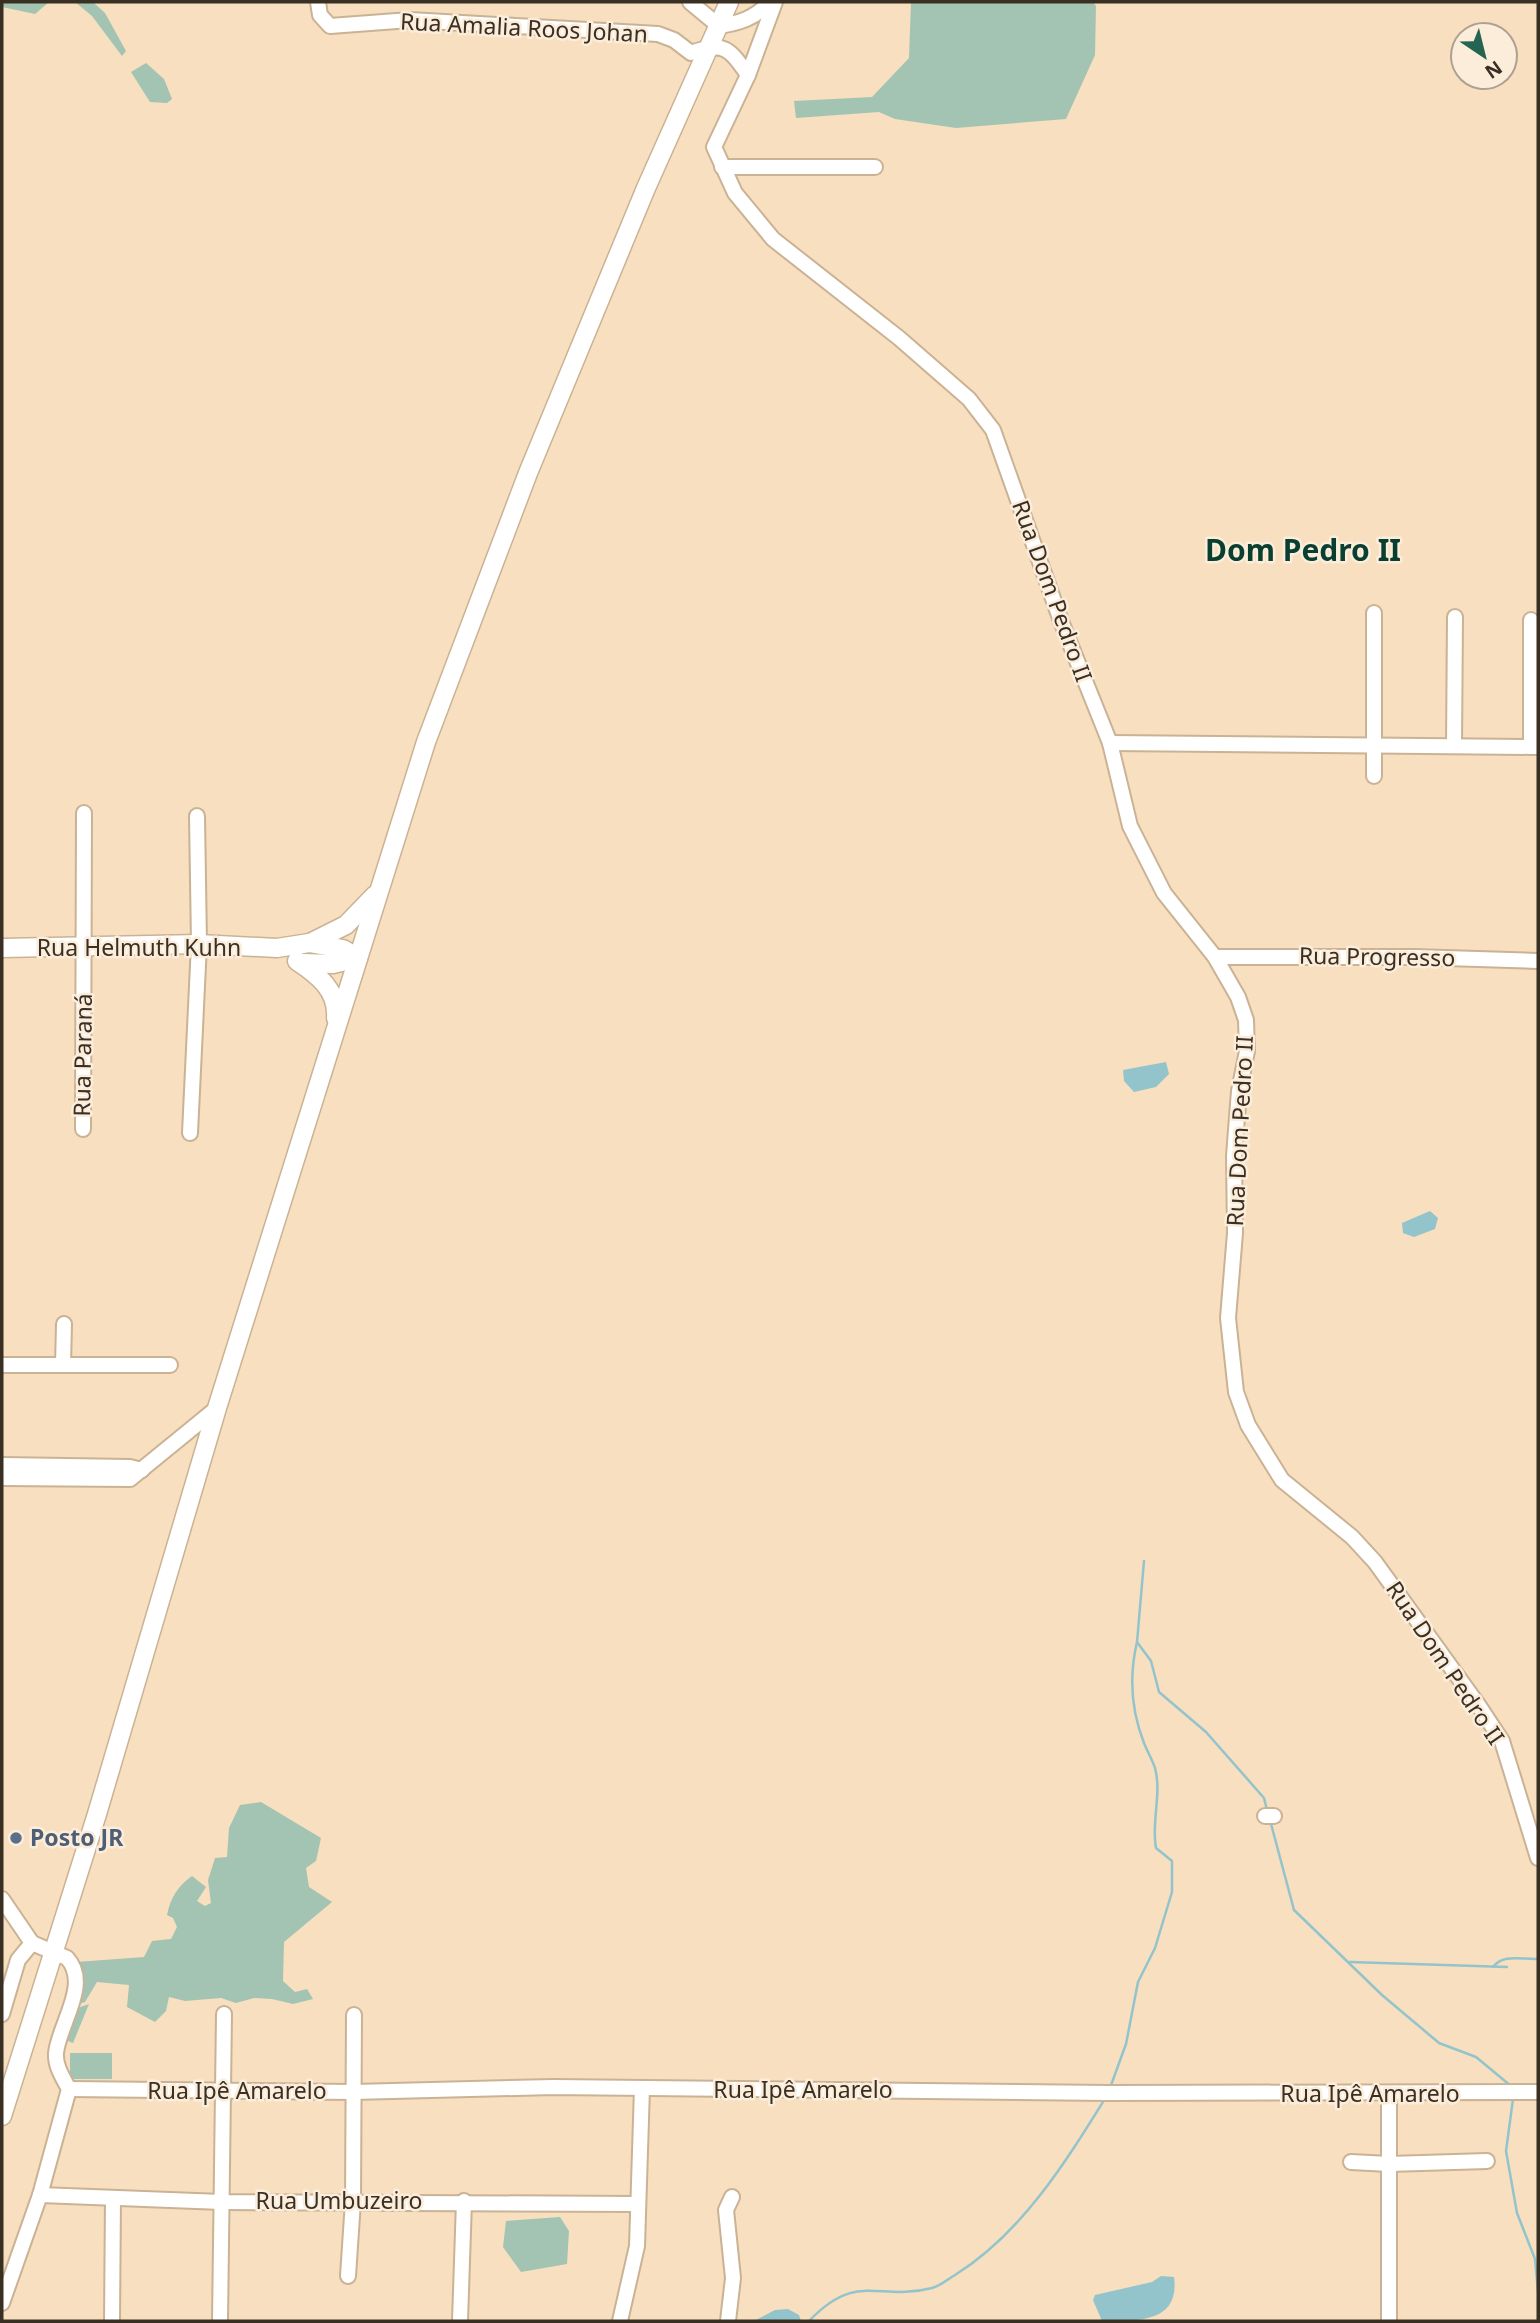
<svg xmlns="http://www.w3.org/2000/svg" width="1540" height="2323" viewBox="0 0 1540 2323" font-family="'Noto Sans',sans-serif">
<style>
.green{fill:#a3c4b3}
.water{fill:#93c4cc}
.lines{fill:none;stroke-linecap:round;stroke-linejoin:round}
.stream{stroke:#93c4cc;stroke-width:2.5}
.minor-casing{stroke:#cab294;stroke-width:18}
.major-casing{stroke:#cab294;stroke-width:21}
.minor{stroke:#fff;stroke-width:14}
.major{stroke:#fff;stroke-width:18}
.service-dot{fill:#5c6f8a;stroke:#fceddb;stroke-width:2.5}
.labels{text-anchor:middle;stroke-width:5;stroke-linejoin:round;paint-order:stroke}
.street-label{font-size:23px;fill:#392f23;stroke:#fceddb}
.service-label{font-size:23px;font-weight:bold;fill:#4e5e75;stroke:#fceddb;text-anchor:start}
.district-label{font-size:30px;font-weight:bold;fill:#093f31;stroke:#fceddb}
</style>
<rect width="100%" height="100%" fill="#f7dfbf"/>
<g class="green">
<path d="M2,2H49L35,14L2,7Z"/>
<path d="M75,2H93L105,13L126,51L122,56L92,16Z"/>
<path d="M911,2H1093L1096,6L1095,55L1066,119L956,128L895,119L879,112L796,118L794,101L872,97L909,58Z"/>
<path d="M146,63L164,79L172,99L167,103L150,102L131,72Z"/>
<path d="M261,1802L321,1838L316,1861L306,1868L309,1887L332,1902L284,1942L283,1981L295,1992L307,1989L313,1999L293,2004L272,1999L254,1998L236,2003L221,1998L185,2001L169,1997L166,2011L155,2022L127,2007L129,1985L97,1982L85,2002L79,2004L76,1962L144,1957L152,1941L171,1939L177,1927L173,1918L167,1915C171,1897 177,1887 192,1876L206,1887L197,1901L205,1906L211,1903L208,1880L215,1858L227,1857L229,1828L240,1805Z"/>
<path d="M89,2004L73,2043L63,2039L75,2009Z"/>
<rect x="70" y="2053" width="42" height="26"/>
<path d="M560,2217L569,2231L567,2264L521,2272L503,2247L506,2221Z"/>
</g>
<g class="water">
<path d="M1166,1062L1169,1074L1156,1087L1134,1092L1124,1081L1123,1070Z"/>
<path d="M1430,1211L1438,1218L1435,1229L1414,1237L1403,1233L1402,1223Z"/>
<path d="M1161,2276L1174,2277C1180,2323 1138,2321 1102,2321L1093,2300L1095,2295L1152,2282Z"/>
<path d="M788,2309L799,2315L801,2321H754L775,2310Z"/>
</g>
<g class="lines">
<g class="stream">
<path d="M1144,1561L1137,1642L1151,1661L1159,1692L1206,1732L1264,1798L1267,1810"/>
<path d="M1270,1820L1294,1910L1382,1995L1439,2043L1476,2057L1511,2086"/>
<path d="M1350,1962L1507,1967"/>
<path d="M1493,1967C1503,1953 1523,1960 1538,1959"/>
<path d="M1110,2088L1126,2044L1138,1982L1155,1948L1172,1892V1861L1156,1848C1151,1822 1162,1794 1155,1768C1152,1759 1147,1751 1144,1743C1131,1710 1129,1676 1137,1642"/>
<path d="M1513,2099L1506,2151L1517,2213L1535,2259L1538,2292"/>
<path d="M809,2321C858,2270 878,2302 932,2288C940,2286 948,2279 955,2275C1022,2233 1065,2163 1106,2097"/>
</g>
<g class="minor-casing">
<g id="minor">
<path d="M318,2L320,15L330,26L410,20L658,34L674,40L691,53C724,41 729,48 748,75"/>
<path d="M690,2L719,26C740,23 755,18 770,2"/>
<path d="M775,2L748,75L714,147L735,193L773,239L899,338L969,399L993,430L1061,621L1110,743L1130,826L1164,893L1215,957L1238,997L1246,1020L1247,1051L1239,1091L1234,1156L1235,1233L1228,1318L1236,1392L1248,1425L1282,1480L1352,1537L1375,1562L1479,1706L1502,1741L1538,1858"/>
<path d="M722,167H875"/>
<path d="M1374,613V776"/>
<path d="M1531,620V747"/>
<path d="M1110,743L1538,747"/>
<path d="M1454,746L1455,617"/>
<path d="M1215,957H1414L1538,961"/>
<path d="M83,1129L84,813"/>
<path d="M190,1133L199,944L197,816"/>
<path d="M2,1365H170"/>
<path d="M63,1365L64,1324"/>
<path d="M2,1465L130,1467L142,1470"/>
<path d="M2,1478L130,1479L217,1408"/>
<path d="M1265,1816H1274"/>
<path d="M2,1899L32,1943L67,1958C91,1984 59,2024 56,2053C55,2066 63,2078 69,2089L40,2195L2,2303"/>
<path d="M2,2014L18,1960L32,1943"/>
<path d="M69,2089L353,2092L553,2087L1109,2093L1538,2092"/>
<path d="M1351,2162L1389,2164L1487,2161"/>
<path d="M40,2195L222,2202L638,2204"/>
<path d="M348,2276L353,2201L354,2015"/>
<path d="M112,2321L113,2198"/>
<path d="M220,2321L224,2014"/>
<path d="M460,2321L464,2201"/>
<path d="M620,2321L637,2246L642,2088"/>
<path d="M728,2321L733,2278L726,2210L732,2197"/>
<path d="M1389,2321V2094"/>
</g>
</g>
<g class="major-casing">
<g id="major">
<path d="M312,942L346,925L375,895"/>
<path d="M2,948L199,944L277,948L309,943L343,949L358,958"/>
<path d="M297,961C318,975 338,990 336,1018"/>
<path d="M302,963L333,964L358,958"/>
<path d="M2,2116L97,1814L217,1408L426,742L528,473L646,188L729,2"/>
</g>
</g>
<use href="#minor" class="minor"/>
<use href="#major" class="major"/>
</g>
<circle class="service-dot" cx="16" cy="1838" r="7"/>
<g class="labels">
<g class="street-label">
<text transform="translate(524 28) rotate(3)" y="8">Rua Amalia Roos Johan</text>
<text transform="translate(1052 591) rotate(70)" y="8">Rua Dom Pedro II</text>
<text x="139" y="956">Rua Helmuth Kuhn</text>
<text transform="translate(1377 957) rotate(1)" y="8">Rua Progresso</text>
<text transform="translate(83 1055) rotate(-89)" y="8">Rua Paraná</text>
<text transform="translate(1240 1131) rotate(-87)" y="8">Rua Dom Pedro II</text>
<text transform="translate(1445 1663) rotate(56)" y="8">Rua Dom Pedro II</text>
<text x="803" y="2098">Rua Ipê Amarelo</text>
<text x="237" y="2099">Rua Ipê Amarelo</text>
<text x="1370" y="2102">Rua Ipê Amarelo</text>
<text x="339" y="2209">Rua Umbuzeiro</text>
</g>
<g class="service-label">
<text x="30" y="1846">Posto JR</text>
</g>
<g class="district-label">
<text x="1303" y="561">Dom Pedro II</text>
</g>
</g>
<rect width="1540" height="2323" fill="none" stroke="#392f23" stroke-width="7"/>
<g transform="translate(1484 56) rotate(145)"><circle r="33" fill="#fceddb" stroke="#aea191" stroke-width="2"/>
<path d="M0-5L12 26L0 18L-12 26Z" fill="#256451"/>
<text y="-10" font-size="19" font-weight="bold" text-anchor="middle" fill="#392f23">N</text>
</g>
</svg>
